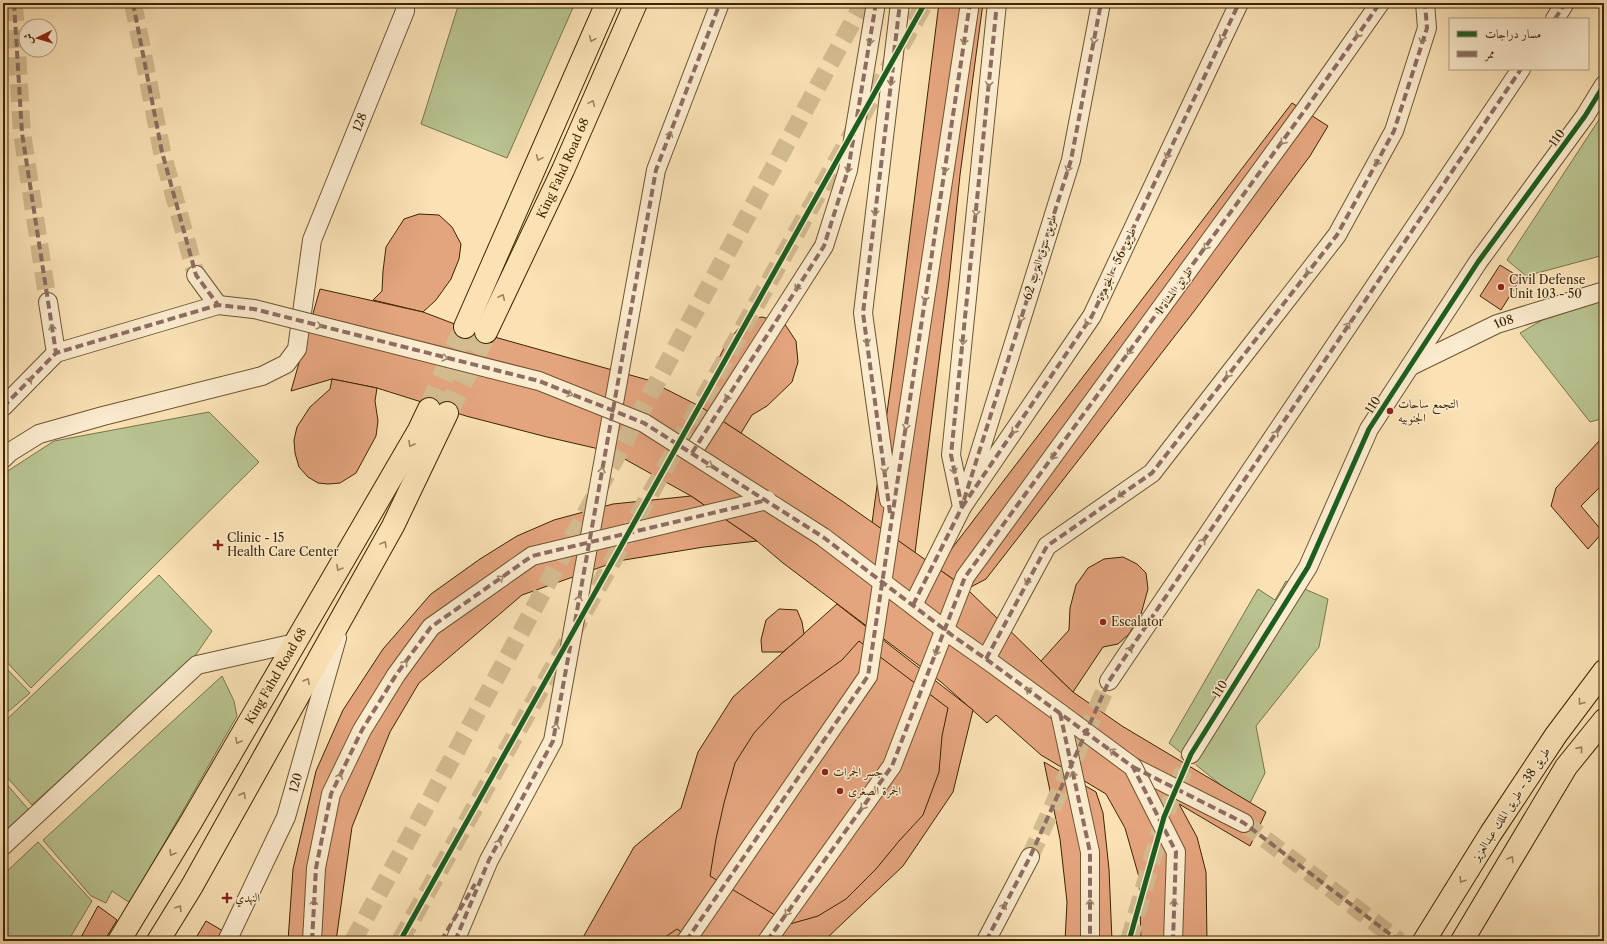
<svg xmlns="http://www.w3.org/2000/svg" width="1607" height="944" viewBox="0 0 1607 944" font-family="'Libre Caslon Text',Amiri,serif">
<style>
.green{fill:#b9c491;stroke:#7b744a}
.building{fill:#e4a47e;stroke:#3d2503}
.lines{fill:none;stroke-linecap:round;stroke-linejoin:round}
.minor-tunnel{stroke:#d4bc91;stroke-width:18;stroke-dasharray:18 9;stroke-linecap:butt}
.major-tunnel{stroke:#d4bc91;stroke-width:22;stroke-dasharray:22 11;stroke-linecap:butt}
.minor-casing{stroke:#6c5430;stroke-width:20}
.major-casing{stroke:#3d2503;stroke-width:24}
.minor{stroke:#fceccf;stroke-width:18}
.major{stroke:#fae2b5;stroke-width:22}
.minor-bridge-casing{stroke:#6c5430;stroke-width:20;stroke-linecap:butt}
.minor-bridge{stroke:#fceccf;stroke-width:18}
.quiet{stroke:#8d6e63;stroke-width:4;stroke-dasharray:8 4;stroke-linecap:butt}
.cycleway-casing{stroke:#fceccf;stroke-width:8}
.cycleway{stroke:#1b5e20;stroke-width:5}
.oneway{stroke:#9c8869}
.oneway2{stroke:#9c845c}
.poi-dot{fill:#8f2418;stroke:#fceccf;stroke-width:1.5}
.labels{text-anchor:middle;stroke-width:3;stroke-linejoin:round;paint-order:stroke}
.street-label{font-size:12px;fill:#3d2503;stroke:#fceccf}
.poi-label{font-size:12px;fill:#3d2503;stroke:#fceccf;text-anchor:start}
</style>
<rect width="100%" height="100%" fill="#fae2b5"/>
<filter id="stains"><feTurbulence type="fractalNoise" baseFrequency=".005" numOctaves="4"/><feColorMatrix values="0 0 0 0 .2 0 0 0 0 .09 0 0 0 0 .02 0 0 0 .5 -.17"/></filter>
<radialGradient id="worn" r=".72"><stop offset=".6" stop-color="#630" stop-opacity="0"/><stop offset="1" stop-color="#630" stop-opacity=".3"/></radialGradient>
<g class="green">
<path d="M459,3H575L507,158L421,124Z"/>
<path d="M1604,112V255L1526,276L1507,260Z"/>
<path d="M1604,300V418L1590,422L1520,333L1551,315Z"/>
<path d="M209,412L259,462L31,688L3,658V474L54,441Z"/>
<path d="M159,575L212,631L195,656L32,805L3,773V723Z"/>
<path d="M1286,581L1328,599L1319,647L1256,726L1265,773L1248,807L1169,743L1258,589L1275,600Z"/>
<path d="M3,665L30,693L3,716Z"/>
<path d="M222,676L234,701L237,716L130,903L112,891L106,903L91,896L43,840Z"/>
<path d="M3,780L29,810L3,834Z"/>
<path d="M38,842L92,901L68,941H3V875Z"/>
</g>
<g class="building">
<path d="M939,3H983L960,175L949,281L915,553L872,523L895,354Z"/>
<path d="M1292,103L1328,126L1310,156L1195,310L986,579L967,589L937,568Z"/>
<path d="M419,214L439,215L452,227L461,244L459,259L451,279L436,300L423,312L373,300L382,291L383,271L386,247L404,219Z"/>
<path d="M1500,265L1521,278L1501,310L1480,296Z"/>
<path d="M320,289L423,312L473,331L648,380L701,407L741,433L842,501L967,589L1073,692L1122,726L1266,812L1250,846L1179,804L1197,837L1206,872L1207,941H1141L1139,877L1125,828L1106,794L1041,755L996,715L987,723L941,682L783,563L757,541L691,496L612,452L547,437L466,416L377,388L332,379L291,391Z"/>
<path d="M762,317L784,323L796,341L798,362L792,382L767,406L752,415L741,433L701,407L714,392L717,362L727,342L746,320Z"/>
<path d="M332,379L377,388L375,401L378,421L376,436L356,473L340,483L328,484L318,483L308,477L299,467L295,453L294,440L297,427L310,407L330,389Z"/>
<path d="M1600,440L1604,441V483L1581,506L1603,532L1588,549L1551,506L1556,488Z"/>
<path d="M691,496L757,541L704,547L618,561L522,595L419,683L390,732L352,827L336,941H288L293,869L316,771L343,710L383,649L431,594L480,559L517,536L554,520L613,504Z"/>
<path d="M1123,557L1137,564L1146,573L1148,589L1141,614L1129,634L1118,644L1103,647L1073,692L1041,661L1069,630L1070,608L1076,585L1088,568L1104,559Z"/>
<path d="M837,604L973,710L953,792L903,866L828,937V941H581L634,847L681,808L698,752L733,697Z"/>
<path d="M779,609L797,610L802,622L804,634L783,652H762L761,640L766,620Z"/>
<path d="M859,641L948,708L942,736L939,772L923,815L899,841L876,869L846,899L818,916L790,924L710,876L716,839L724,803L735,763L754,733L782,703L842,660Z"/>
<path d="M1044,762L1096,792L1103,813L1109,869L1112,941H1065L1067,902L1060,839Z"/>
<path d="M98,906L117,920L104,941H79Z"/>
<path d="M206,921L223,931L217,941H194Z"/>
<path d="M677,929L694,941H659Z"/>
</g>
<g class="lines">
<g class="minor-tunnel">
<path d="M14,3L22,133L48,302"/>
<path d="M133,3L162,152L196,275"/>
<path d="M1244,823L1399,941"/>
<path d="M1030,857L1109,681"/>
<path d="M353,941L863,3"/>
<path d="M400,941L925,3"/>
<path d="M1129,941L1164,817L1191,754"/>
</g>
<g class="major-tunnel">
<path d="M429,409L465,327"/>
<path d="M447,413L486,332"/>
</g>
<g class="minor-casing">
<g id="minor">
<path d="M1555,19L1565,3"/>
<path d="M196,275L218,305"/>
<path d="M48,302L56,353"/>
<path id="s1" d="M1411,366L1497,324L1604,291"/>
<path d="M3,407L56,353L218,305L254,309"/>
<path d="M692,453L824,246L848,170L876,3"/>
<path id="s2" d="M3,459L10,452L39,434L103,416L262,376L286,364L297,349L312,240L405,11V3"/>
<path d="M968,490L1071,160L1101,3"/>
<path d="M889,500L863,313L900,3"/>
<path d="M962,507L1092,316L1239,3"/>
<path d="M823,537L953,636L986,659L1060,713"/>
<path d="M913,605L962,507L951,455L997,3"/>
<path d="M986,659L1047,546L1152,473L1337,235L1394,131L1427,28L1425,3"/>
<path d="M1109,681L1521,69"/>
<path d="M1191,754L1308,567L1369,429L1478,262L1585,116L1604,85"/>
<path d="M1133,767L1244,823"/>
<path d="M3,846L197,665L295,643"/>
<path id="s3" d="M227,941L286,817L337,638"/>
<path d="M455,941L489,860L553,741L656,170L720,3"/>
<path d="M686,941L868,676L970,3"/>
<path d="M767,941L892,766L965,577L1305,110L1380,3"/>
<path d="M986,941L1030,857"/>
</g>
</g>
<g class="major-casing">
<g id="major">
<path d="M465,327L607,3"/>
<path id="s4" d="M486,332L563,170L636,3"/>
<path id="s5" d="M119,941L191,822L419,430L429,409"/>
<path d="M158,941L192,886L393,526L447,413"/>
<path d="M1424,941L1491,833L1556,735L1604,671"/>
<path d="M1462,941L1566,767L1604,720"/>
</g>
</g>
<use href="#minor" class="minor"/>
<use href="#major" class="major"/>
<g class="minor-bridge-casing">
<g id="minor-bridge">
<path d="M254,309L539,381L644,423L823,537"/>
<path d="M1060,713L1133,767L1176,852L1173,941"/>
<path d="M1060,713L1090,852V941"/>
<path d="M312,941L316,868L331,794L362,730L396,675L431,627L532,556L767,500"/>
</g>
</g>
<use href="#minor-bridge" class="minor-bridge"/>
<g class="quiet">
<path d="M14,3L22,133L56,353"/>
<path d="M133,3L162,152L196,275L218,305"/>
<path d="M1555,19L1565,3"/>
<path d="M894,53L900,3"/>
<path d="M857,117L876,3"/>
<path d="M3,407L56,353L218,305L254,309L539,381L644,423L823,537L953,636L986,659L1133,767L1176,852L1173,941"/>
<path d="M692,453L824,246L848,170L854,135"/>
<path d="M964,500L1071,160L1101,3"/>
<path d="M962,507L1092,316L1239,3"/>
<path d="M890,513L863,313L893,67"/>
<path d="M913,605L962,507L951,455L997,3"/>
<path d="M575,622L656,170L720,3"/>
<path d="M986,659L1047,546L1152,473L1337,235L1394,131L1427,28L1425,3"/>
<path d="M1060,713L1090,852V941"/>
<path d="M1133,767L1244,823L1399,941"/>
<path d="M312,941L316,868L331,794L362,730L396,675L431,627L532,556L767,500"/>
<path d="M441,941L475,884"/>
<path d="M455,941L489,860L553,741L571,642"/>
<path d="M686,941L868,676L970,3"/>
<path d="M767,941L892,766L965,577L1305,110L1380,3"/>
<path d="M986,941L1030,857L1109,681L1521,69"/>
</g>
<g class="cycleway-casing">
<g id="cycleway">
<path d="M400,941L925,3"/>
<path d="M1129,941L1164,817L1191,754L1308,567L1369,429L1478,262L1585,116L1604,85"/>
</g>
</g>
<use href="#cycleway" class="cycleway"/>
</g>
<defs><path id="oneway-chevron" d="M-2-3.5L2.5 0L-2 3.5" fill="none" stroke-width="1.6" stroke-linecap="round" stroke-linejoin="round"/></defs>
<g class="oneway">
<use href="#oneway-chevron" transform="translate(1358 35) rotate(125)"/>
<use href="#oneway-chevron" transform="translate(1222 38) rotate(115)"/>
<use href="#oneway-chevron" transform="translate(1094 41) rotate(101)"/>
<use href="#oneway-chevron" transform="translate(1422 41) rotate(107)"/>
<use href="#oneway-chevron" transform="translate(870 42) rotate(100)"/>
<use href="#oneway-chevron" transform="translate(964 42) rotate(99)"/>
<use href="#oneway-chevron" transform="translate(891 83) rotate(97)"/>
<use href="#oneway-chevron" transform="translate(989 84) rotate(96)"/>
<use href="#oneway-chevron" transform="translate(670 134) rotate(-69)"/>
<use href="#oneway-chevron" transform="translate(1283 142) rotate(126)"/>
<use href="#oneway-chevron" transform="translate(1167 156) rotate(115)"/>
<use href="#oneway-chevron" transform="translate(1377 163) rotate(119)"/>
<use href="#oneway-chevron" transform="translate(1068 169) rotate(107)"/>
<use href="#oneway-chevron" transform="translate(848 170) rotate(104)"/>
<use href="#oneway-chevron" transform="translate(945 170) rotate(99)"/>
<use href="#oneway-chevron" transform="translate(875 213) rotate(97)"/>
<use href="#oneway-chevron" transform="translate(976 213) rotate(96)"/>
<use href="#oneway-chevron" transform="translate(1206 247) rotate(126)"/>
<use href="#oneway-chevron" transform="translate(1308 272) rotate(128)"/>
<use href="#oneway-chevron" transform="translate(797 288) rotate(123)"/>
<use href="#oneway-chevron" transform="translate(925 299) rotate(99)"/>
<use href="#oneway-chevron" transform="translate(1021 319) rotate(107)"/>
<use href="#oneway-chevron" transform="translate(1087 323) rotate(124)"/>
<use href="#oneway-chevron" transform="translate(1348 325) rotate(-56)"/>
<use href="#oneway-chevron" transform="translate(319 326) rotate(14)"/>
<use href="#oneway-chevron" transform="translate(52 327) rotate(-100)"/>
<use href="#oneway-chevron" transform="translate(867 342) rotate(82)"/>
<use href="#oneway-chevron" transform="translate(963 342) rotate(96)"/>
<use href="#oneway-chevron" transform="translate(1129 352) rotate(126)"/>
<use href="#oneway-chevron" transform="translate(445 358) rotate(14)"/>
<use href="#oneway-chevron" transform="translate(1228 375) rotate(128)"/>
<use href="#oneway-chevron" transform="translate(30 380) rotate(-46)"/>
<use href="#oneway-chevron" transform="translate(570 394) rotate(22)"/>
<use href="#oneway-chevron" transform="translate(727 398) rotate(123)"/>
<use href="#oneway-chevron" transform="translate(906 427) rotate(99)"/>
<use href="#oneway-chevron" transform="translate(1014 431) rotate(124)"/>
<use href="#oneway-chevron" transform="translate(1276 433) rotate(-56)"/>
<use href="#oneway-chevron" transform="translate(1053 457) rotate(126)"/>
<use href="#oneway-chevron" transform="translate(710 465) rotate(32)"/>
<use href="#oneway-chevron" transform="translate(602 470) rotate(-80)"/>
<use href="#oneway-chevron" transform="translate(885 470) rotate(82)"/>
<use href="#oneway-chevron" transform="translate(954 471) rotate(78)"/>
<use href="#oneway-chevron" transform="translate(1120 495) rotate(145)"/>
<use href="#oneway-chevron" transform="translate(1203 541) rotate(-56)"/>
<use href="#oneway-chevron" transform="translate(501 578) rotate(-35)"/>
<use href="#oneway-chevron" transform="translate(1027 582) rotate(118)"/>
<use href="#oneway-chevron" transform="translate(579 598) rotate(-80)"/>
<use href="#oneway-chevron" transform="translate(1130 649) rotate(-56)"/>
<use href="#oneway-chevron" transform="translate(936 653) rotate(111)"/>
<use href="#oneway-chevron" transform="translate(405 663) rotate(-54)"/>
<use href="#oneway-chevron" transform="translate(1028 690) rotate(-143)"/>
<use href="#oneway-chevron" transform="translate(556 726) rotate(-80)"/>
<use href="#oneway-chevron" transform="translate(1112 751) rotate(-144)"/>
<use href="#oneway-chevron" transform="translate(1073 774) rotate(-102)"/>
<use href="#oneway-chevron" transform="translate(340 776) rotate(-65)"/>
<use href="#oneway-chevron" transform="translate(863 807) rotate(126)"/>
<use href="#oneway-chevron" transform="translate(499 842) rotate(-62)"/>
<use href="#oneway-chevron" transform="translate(314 902) rotate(-86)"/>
<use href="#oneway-chevron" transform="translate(1090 902) rotate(-90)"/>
<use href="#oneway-chevron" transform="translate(1174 902) rotate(-88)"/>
<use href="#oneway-chevron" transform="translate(1004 906) rotate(-62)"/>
<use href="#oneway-chevron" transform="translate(787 913) rotate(126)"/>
</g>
<g class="oneway2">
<use href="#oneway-chevron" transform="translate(592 39) rotate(114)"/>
<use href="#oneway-chevron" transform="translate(592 103) rotate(-66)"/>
<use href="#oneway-chevron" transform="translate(539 158) rotate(114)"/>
<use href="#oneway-chevron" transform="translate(502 297) rotate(-65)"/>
<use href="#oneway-chevron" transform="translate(411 444) rotate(120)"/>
<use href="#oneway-chevron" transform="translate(384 544) rotate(-61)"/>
<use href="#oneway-chevron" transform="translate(339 568) rotate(120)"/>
<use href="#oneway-chevron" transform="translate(307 681) rotate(-61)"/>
<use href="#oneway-chevron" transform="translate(1581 702) rotate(127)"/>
<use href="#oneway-chevron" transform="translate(238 741) rotate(120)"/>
<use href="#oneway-chevron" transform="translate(1580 749) rotate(-51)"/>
<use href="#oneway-chevron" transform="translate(243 795) rotate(-61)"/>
<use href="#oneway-chevron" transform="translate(172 853) rotate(121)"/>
<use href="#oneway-chevron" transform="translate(1511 859) rotate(-59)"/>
<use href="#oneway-chevron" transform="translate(1462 880) rotate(122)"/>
<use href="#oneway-chevron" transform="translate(179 908) rotate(-58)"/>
</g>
<g class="poi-dot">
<circle cx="1501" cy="287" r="4"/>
<circle cx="1390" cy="411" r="4"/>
<path d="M216 539h4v4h4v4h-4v4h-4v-4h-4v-4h4z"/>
<circle cx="1103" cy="622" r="4"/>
<circle cx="825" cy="772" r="4"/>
<circle cx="840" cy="791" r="4"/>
<path d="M225 892h4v4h4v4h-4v4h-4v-4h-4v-4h4z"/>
</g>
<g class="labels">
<g class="street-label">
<text dy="4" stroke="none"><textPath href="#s2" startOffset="557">128</textPath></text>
<text transform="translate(1557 138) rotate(-54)" y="4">110</text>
<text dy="4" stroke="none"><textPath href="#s4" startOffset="181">King Fahd Road 68</textPath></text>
<text transform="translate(1040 257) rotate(-73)" y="4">طريق سوق العرب 62</text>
<text transform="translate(1116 264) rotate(-65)" y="4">طريق 56 - الجوهرة</text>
<text transform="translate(1174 291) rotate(-54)" y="4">طريق المشاة 1</text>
<text dy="4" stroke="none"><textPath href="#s1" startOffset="103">108</textPath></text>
<text transform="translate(1373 405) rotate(-57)" y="4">110</text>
<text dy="4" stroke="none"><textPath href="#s5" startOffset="308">King Fahd Road 68</textPath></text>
<text transform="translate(1220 689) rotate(-58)" y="4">110</text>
<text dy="4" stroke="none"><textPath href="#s3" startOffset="173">120</textPath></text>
<text transform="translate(1511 804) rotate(-57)" y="4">طريق 38 - طريق الملك عبدالعزيز</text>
</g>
<g class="poi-label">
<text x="1509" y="284">Civil Defense<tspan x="1509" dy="14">Unit 103 - 50</tspan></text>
<text x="1398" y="408">التجمع ساحات<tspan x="1398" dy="14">الجنوبيه</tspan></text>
<text x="227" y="542">Clinic - 15<tspan x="227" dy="14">Health Care Center</tspan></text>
<text x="1111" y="626">Escalator</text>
<text x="833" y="776">جسر الجمرات</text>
<text x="848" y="795">الجمرة الصغرى</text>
<text x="235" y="902">النهدي</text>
</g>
</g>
<rect width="1607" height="944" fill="none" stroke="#fae2b5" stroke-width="16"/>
<rect x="4" y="4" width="1599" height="936" fill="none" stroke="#3d2503" stroke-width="2"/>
<rect x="8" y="8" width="1591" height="928" fill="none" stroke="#3d2503"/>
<rect x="1449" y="18" width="140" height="52" fill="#fceccf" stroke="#b09c7d"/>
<rect x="1457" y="31" width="20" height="6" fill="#1b5e20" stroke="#b09c7d"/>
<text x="1485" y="38" font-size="12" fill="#3d2503">مسار دراجات</text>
<rect x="1457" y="51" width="20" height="6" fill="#8d6e63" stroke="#b09c7d"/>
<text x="1485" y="58" font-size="12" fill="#3d2503">ممر</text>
<g transform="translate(38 38) rotate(265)"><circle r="19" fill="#fceccf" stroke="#b09c7d"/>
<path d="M0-3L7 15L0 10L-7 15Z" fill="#8f2418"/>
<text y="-6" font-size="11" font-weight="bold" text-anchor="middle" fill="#3d2503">ش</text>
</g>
<rect width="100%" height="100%" filter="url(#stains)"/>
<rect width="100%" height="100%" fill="url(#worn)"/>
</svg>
